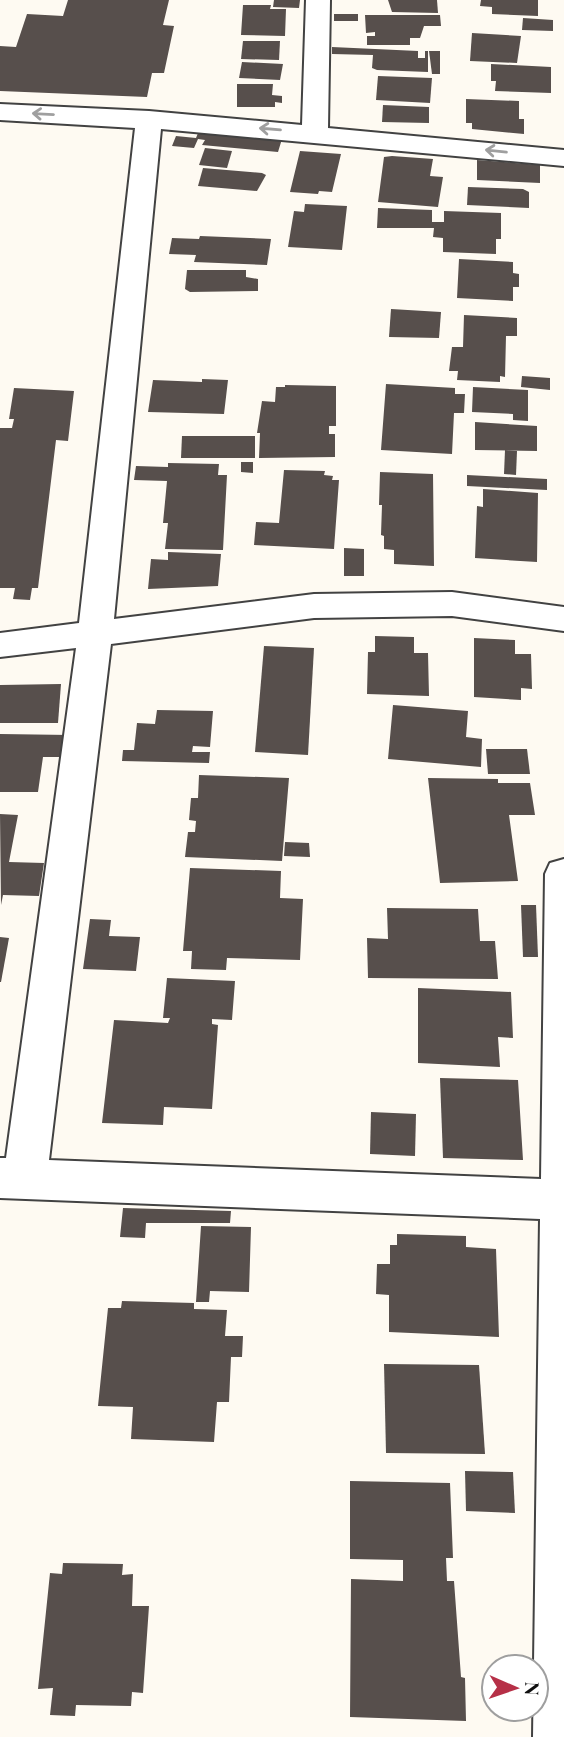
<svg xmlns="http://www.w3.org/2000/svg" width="564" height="1737" viewBox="0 0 564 1737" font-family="'Playfair Display',serif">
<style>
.building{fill:#574f4c}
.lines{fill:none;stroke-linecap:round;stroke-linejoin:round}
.minor-casing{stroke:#424242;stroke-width:4}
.minor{fill:#fff;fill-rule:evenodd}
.oneway{stroke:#9f9f9f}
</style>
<rect width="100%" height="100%" fill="#fefaf2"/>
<g class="building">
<path d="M68,0H169L163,25L174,26L164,73H152L147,97L0,91V46L16,47L27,14L63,16Z"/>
<path d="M274,0H300L299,8L273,7Z"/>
<path d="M388,0H437L438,13L392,12Z"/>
<path d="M481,0H538V16L492,14V7L480,6Z"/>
<path d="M243,5H271L270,9H286L285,36L241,35Z"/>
<rect x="334" y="14" width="24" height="7"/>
<path d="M365,15H440L441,26H424L420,38H410V45H367V36H375V32L366,33Z"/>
<path d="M523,18L553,20V31L522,30Z"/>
<path d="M472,33L521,36L517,63L470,61Z"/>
<path d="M243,41H280L279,60L241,59Z"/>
<path d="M332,47L418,51V58H425V51H428V72L377,70L372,68L373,55L332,54Z"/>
<path d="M429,51H440V74H432Z"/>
<path d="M242,62L283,64L280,80L239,78Z"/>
<path d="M491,64L551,67V93L495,91L496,81H491Z"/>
<path d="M378,76L432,78L430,103L376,100Z"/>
<path d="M237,84H273L272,95L282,96V103L275,102V107H237Z"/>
<path d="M466,99L519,101V119H524V134L472,129V123H466Z"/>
<path d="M383,105L429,107V123L382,122Z"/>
<path d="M200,128L282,139L278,152L202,145L205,140L198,139L194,148L172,146L176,136L196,138Z"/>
<path d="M205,148L232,151L227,168L199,165Z"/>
<path d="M300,151L341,154L332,192L319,191L318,194L290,192Z"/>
<path d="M392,156L433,159L430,176L443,177L438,207L378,202L384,157Z"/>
<path d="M477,160L540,165V183L477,180Z"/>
<path d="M203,168L262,173L266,175L257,191L198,186Z"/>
<path d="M468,187L523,189L529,192V208L467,205Z"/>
<path d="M305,204L347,206L342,250L288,247L294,211L304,212Z"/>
<path d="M378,208L432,210V222H444V211L501,213V239H496V254L443,252V238L433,237L434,228H377Z"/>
<path d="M200,236L271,239L267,265L194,262L196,255L169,254L172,238L199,239Z"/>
<path d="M459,259L513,262V273L519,274V287H513V301L457,298Z"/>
<path d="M187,270H246V277L258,279V291L190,292L185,289Z"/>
<path d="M391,309L441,312L439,338L389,337Z"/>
<path d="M464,315L517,318V336H506L505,377L500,376V382L457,380L458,371H449L452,347H463Z"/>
<path d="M522,376L550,378V390L521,387Z"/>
<path d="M202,379L228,380L224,414L148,412L153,380L202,382Z"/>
<path d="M386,384L455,388V394H465L464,413H454L452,454L381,450Z"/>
<path d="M285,385L336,386V426H329V434H335V457L259,458L260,433H257L262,401L275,402L276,387H285Z"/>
<path d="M473,387L528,390V421L513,420V414L472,412Z"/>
<path d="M14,388L74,391L68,441L56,440L38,588H32L30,600L13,599L15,588H0V428H12L14,419H9Z"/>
<path d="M475,422L537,426V451L475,450Z"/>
<path d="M182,436H255V458H181Z"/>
<path d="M505,450L517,451L516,475L504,474Z"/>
<path d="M241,462H253V473L241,472Z"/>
<path d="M168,463L219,464L218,475H227L223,550L165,549L168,523H163L167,481L134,480L136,466L168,467Z"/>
<path d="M284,470L325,471L324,475L333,476L332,480H339L334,549L254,545L256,522L279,523Z"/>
<path d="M380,472L433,474L434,566L394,564V550L384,549V536L381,535L382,505H379Z"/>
<path d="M467,475L547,479V490L467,486Z"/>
<path d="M483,489L538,493L537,562L475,558L477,506L483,507Z"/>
<path d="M344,548L364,549V576H344Z"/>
<path d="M168,552L221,554L218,586L148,589L151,559L168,560Z"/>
<path d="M375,636L414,637V653H428L429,696L367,694L368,652H375Z"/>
<path d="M474,638L515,640V654H531L532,689L521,688V700L474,697Z"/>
<path d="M264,646L314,648L308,755L255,752Z"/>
<path d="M61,684L58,723H0V685Z"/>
<path d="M393,705L468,711L466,737L482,739L481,767L388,759Z"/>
<path d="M157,710L213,711L210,747L193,746L192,752H210L209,763L122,761L123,750H134L137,723L155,724Z"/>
<path d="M0,734L70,735L67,757H43L38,792H0Z"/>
<path d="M486,749H527L530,774H488Z"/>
<path d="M199,775L289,778L282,861L185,857L188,832H195L196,821L189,820L191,798H198Z"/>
<path d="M428,778L498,779V783H530L535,815H509L518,881L440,883Z"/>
<path d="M0,814L18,815L9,862L44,863L39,896L3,895L1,905Z"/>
<path d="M285,842L309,843L310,857L284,856Z"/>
<path d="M190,868L281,871L280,898L303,899L300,960L227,958L226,970L191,969L192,951H183Z"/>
<path d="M521,905H536L538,957H523Z"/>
<path d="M387,908L478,909L480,941H495L498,979L368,978L367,938L388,939Z"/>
<path d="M90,919L111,920L109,936L140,937L136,971L83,969Z"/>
<path d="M0,937L9,938L1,982H0Z"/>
<path d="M167,978L235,981L232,1020L212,1019V1024L218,1025L212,1109L164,1107L163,1125L102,1123L114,1020L168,1023L170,1018H163Z"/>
<path d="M418,988L511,992L513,1038L498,1037L500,1067L418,1063Z"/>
<path d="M440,1078L518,1080L523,1160L443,1158Z"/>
<path d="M371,1112L416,1114L415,1156L370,1154Z"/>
<path d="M123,1208L231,1211L230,1223H146L145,1238L120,1237Z"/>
<path d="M201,1226L251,1227L249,1292L210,1291L209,1302H196Z"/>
<path d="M397,1234L466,1236V1247L496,1249L499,1337L389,1332V1295L376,1294L377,1264H390V1245H397Z"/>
<path d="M122,1301L194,1303V1309L227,1310L225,1336H243L242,1357H231L229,1402H217L214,1442L131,1439L133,1407L98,1406L108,1308H121Z"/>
<path d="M384,1364L479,1365L485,1454L386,1453Z"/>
<path d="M465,1471L513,1472L515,1513L466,1511Z"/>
<path d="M350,1481L450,1483L453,1558H446L447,1581H454L461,1677L465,1678L466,1721L350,1717L351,1579L403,1581V1560L350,1559Z"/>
<path d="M63,1563L123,1564L122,1575L133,1574L132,1606H149L143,1693L132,1692L131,1706L76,1705L75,1716L50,1715L53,1688L38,1689L50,1573L62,1574Z"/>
</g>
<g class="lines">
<g class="minor-casing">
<path id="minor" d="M306,0H330L328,128L564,150V166L161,129L114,619L314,594L452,592L564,607V631L452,616L314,618L111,644L49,1160L541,1179L545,874L550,863L564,859V1737H533L540,1219L0,1198V1158H6L76,648L0,657V633L79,623L135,128L0,120V104L149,111L302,125Z"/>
</g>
<use href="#minor" class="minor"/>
</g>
<defs><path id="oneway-shaft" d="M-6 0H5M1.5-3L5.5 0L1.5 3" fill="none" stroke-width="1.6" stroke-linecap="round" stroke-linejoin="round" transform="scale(1.75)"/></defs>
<g class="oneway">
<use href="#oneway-shaft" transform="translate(43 114) rotate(-177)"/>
<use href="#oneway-shaft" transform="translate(270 129) rotate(-175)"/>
<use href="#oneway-shaft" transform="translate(496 151) rotate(-174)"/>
</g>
<g transform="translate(515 1688) rotate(92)"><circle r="33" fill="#ffffff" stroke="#9f9f9f" stroke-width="2"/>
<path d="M0-5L12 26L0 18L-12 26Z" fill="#b63047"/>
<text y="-10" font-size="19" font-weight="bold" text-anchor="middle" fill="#0f0f0f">N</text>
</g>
</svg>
